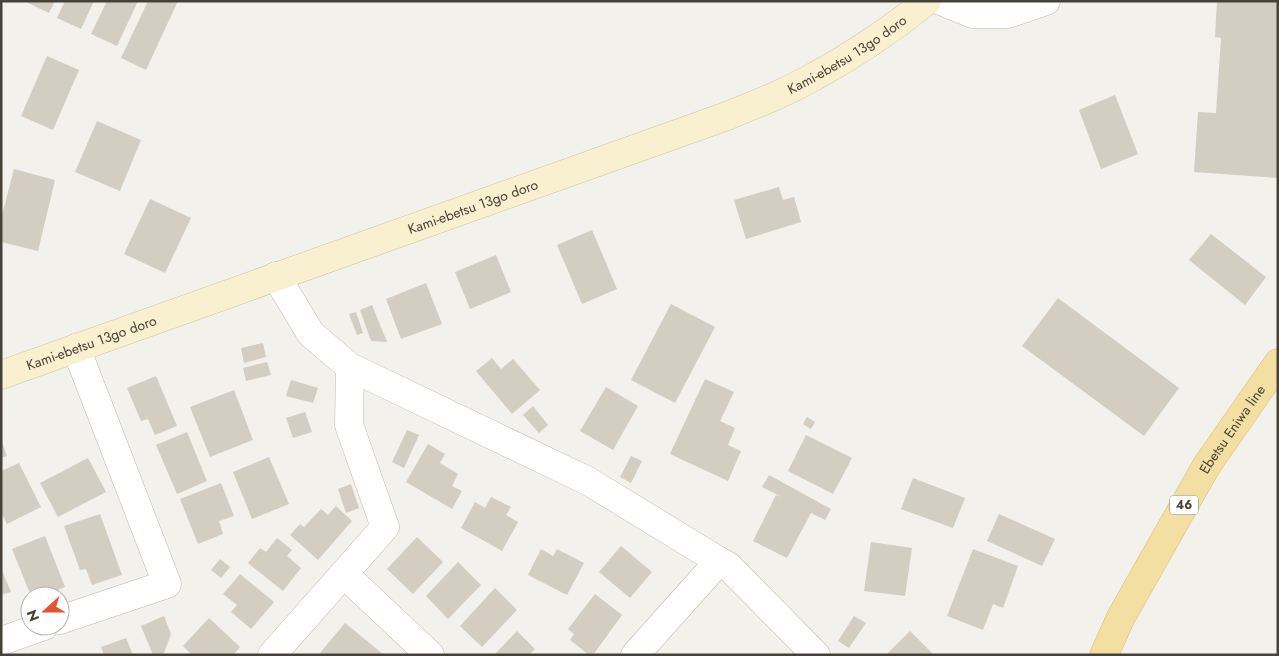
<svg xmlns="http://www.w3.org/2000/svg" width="1279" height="656" viewBox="0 0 1279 656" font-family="Jost,sans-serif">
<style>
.building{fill:#d4cdc1}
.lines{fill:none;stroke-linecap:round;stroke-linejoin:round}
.street-casing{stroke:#beb9ae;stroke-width:29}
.secondary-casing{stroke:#cec49f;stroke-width:29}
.primary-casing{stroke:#d8bd74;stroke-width:29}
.street{stroke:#fff;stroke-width:28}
.secondary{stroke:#f9f0cf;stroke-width:28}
.primary{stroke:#f4dfa3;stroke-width:28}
.labels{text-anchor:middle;stroke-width:4;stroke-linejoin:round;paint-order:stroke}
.shield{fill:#fff;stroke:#7e7b74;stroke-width:1}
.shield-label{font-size:12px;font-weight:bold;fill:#474239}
.street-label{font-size:14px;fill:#474239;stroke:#fff}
</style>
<rect width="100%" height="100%" fill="#f3f1eb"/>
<g class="building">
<path d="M28,1H55L49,13L28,3Z"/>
<path d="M65,1H94L81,29L57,18Z"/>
<path d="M107,1H138L117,46L91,34Z"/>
<path d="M148,1H178L146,70L121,58Z"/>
<path d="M1217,1H1278V178L1194,172L1198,112L1216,113L1221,38L1215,37Z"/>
<path d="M47,56L79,70L53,130L21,116Z"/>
<path d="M1115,95L1138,154L1101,169L1079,110Z"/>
<path d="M97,121L141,140L120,191L75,172Z"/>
<path d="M14,169L55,180L38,251L1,242V219Z"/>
<path d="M779,187L783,200L794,197L801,222L746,239L734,200Z"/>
<path d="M150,199L191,218L165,273L124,254Z"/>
<path d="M592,230L617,289L582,304L557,245Z"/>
<path d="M1211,234L1266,277L1245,305L1189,260Z"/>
<path d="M496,255L511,292L470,309L455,272Z"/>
<path d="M426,283L442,324L401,339L386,299Z"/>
<path d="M1058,298L1179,388L1144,436L1022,346Z"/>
<path d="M671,304L715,327L675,403L631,380Z"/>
<path d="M372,305L387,342L371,341L360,310Z"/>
<path d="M356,312L363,333L357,335L349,314Z"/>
<path d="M263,343L266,357L244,363L241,348Z"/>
<path d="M492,358L501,369L513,359L540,390L512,414L476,371Z"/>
<path d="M267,362L271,375L246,381L243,368Z"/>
<path d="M156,376L177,426L155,435L148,419L141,421L127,388Z"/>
<path d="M705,379L734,392L720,421L735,428L728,445L741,451L728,481L670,454Z"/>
<path d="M291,380L318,388L313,403L286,396Z"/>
<path d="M606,387L638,406L613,450L580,431Z"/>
<path d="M234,390L253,440L210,457L190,407Z"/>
<path d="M533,406L548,425L539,433L523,415Z"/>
<path d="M305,412L312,432L293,438L286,418Z"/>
<path d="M807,417L815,422L811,429L803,424Z"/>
<path d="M407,430L419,435L404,468L392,462Z"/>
<path d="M187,432L207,481L177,494L156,445Z"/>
<path d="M806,435L852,458L833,494L788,471Z"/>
<path d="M1,439L7,456L1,458Z"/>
<path d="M428,444L445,454L440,463L458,474L452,486L462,491L452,509L406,482Z"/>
<path d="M631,456L642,461L631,483L620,477Z"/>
<path d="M269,457L289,504L252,519L233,472Z"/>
<path d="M88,458L106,492L58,517L40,483Z"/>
<path d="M19,463L41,507L7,524L1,512V471Z"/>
<path d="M769,475L831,509L825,520L811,513L787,558L753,541L776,495L782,497L762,487Z"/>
<path d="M913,478L965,498L953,528L901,509Z"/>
<path d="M221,483L234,516L219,521L223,534L198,544L180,499Z"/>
<path d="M351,484L359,508L346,513L338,489Z"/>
<path d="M491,497L511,507L506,515L518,522L502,551L461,528L475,502L485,508Z"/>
<path d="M336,506L352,521L318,560L290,535L300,524L304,527L321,509L328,515Z"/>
<path d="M100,514L122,575L92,585L86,569L80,570L64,526Z"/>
<path d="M999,514L1055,539L1042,566L987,541Z"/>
<path d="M45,536L65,587L43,596H31L12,549Z"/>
<path d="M417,537L443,562L413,594L387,569Z"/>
<path d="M277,538L292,550L287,556L301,568L283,591L248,563L260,548L266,552Z"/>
<path d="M871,542L912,548L905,596L864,591Z"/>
<path d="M621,546L652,572L630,598L599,572Z"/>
<path d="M541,549L553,556L557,549L584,563L567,595L528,575Z"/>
<path d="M973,549L1018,566L1003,608L993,604L983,630L947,616Z"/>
<path d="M220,559L230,567L221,578L211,570Z"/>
<path d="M458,562L481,585L448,619L426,596Z"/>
<path d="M1,568L11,592L1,595Z"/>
<path d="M240,574L274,602L251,629L231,612L237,605L223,594Z"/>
<path d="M495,588L517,610L482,647L460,626Z"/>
<path d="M595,594L622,615L593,655H589L570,640L574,634L568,629Z"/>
<path d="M164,616L171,634L164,653L160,655H153L141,626Z"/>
<path d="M854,616L866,623L849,648L838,641Z"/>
<path d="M209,618L240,647L233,655H192L183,646Z"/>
<path d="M345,623L384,655H322L320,653Z"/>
<path d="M517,631L535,649L529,655H494Z"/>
<path d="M910,631L934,655H886Z"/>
<path d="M126,638L133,655H104L101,647Z"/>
</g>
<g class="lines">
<g class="street-casing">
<g id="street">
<path d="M941,1L973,14H1008L1046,1"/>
<path d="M276,276L311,334L350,367L588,481L719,561L728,566L816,655"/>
<path d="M344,574L430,655"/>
<path d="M60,620L167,584L76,348"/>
<path d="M1,641L44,626"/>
<path d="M272,655L385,527L349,425L350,367"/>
<path d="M635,655L719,561"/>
</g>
</g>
<g class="secondary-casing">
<g id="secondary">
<path id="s1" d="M1,375L727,116C757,104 787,92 815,76C854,55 892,29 927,1"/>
</g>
</g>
<g class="primary-casing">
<g id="primary">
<path id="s2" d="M1104,655L1121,617L1207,465L1278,363"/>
</g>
</g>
<use href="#street" class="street"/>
<use href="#secondary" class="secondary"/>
<use href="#primary" class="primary"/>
</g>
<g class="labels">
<rect class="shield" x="1170" y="495.5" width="28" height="19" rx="4"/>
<g class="shield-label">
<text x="1184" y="509">46</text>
</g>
<g class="street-label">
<text dy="5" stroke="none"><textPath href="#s1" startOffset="906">Kami-ebetsu 13go doro</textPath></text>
<text dy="5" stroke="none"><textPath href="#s1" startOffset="501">Kami-ebetsu 13go doro</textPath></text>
<text dy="5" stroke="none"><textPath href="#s1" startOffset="96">Kami-ebetsu 13go doro</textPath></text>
<text dy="5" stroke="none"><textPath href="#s2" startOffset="260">Ebetsu Eniwa line</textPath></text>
</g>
</g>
<rect width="1279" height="656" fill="none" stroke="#474239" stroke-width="5"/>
<g transform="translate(45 611) rotate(249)"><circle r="24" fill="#ffffff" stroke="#b5b3b0"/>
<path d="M0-4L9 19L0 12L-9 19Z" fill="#e45231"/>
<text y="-8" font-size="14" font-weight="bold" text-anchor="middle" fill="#474239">N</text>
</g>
</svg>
